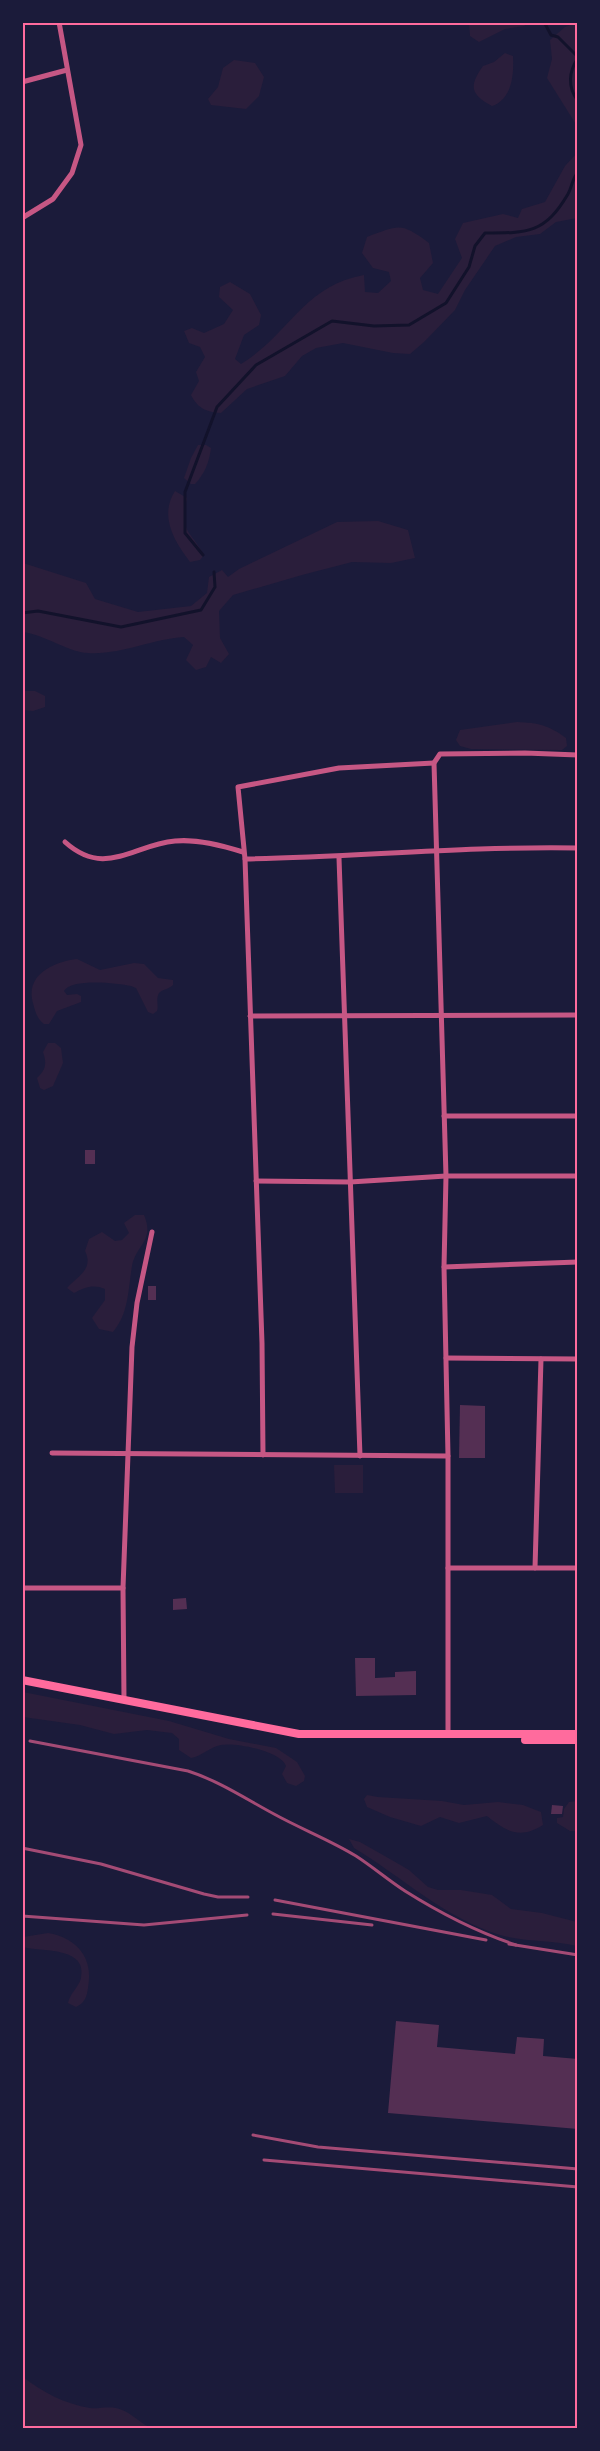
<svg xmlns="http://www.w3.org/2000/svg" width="600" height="2451" viewBox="0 0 600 2451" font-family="Lato,sans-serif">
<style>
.green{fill:#2a1e3b}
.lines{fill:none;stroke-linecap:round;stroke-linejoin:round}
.stream{stroke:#12122b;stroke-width:3}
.building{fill:#542f53}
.minor{stroke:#c65784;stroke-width:5}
.secondary{stroke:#ff6b9d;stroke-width:8}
.rail{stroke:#a44b75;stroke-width:3}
.neatline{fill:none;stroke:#ff6b9d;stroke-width:2}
</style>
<rect width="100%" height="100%" fill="#1b1b3a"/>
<g class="green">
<path d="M469,23V22L529,23L524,26L505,29L479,42L470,36Z"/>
<path d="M577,23H578L577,126L547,78L552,59L550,40L565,27Z"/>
<path d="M505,53L513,56C514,75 512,99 492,106C470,94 469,86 483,66L494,62Z"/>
<path d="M234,60L255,63L264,77L259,96L246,109L211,105L208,99L218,87L223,68Z"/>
<path d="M577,153V218L556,222L540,234L516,237L495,246L465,290L455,310L424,342L410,354L393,353L343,343L316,348L302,356L285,376L247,389L221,413C207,412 198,409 191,395L199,381L196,372L205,357L200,347L189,343L184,331L192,328L204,333L224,324L233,310L219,297L220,287L230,282L250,294L261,315L259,325L244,335L235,359L241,364C290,334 303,286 364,275L365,292L378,293L391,281L389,272L373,268L362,253L367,237C400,225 400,222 429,243L433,263L420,278L423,290L438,294L462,258L455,239L463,223L503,214L518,218L522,209L545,202L565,166Z"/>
<path d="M198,445H206L211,448C209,463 205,473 195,484H191L184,478L191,458Z"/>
<path d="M175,491L187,498C180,534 189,528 204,555L200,560L190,562C174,541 159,516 175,491Z"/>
<path d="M378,521L408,530L415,558L391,563L352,562L302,575L233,595L219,611L220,638L229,654L221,663L211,657L206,667L196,670L186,660L193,645L184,637C152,639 121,655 88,653C71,653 45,635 23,632V563L86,583L95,599L138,612L191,606L207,593L209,577L222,570L228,577L239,569L337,522Z"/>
<path d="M23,691H35L45,696V707L33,711L23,710Z"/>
<path d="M517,722C539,723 548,725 566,738L567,746L562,750L471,749L460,746L456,740L460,730Z"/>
<path d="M77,959L100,970L134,963L144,964L158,978L173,980V985C169,989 164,989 160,992C155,997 159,1006 157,1011L153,1014L148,1012L136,988L131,986C117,983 71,978 64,991L67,995L77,994L81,996V1002L57,1011L49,1024H44C37,1019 35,1011 33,1003C25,975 53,962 77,959Z"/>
<path d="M48,1043H55L61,1048L63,1063L53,1086L44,1090L40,1088L37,1078C46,1070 47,1063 43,1052Z"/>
<path d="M135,1215H144C155,1241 136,1245 132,1266C128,1290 129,1313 113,1332L99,1329L92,1318L105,1300V1289C94,1284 85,1287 74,1293L67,1288C78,1276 94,1269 85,1251L89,1239L102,1232L115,1241L122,1240L129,1233L124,1223Z"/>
<path d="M334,1465H363V1493H335Z"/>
<path d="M23,1692L169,1721L229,1739L276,1748L297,1762L305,1776L304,1781L296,1786L287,1783L282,1774L286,1766C281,1751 235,1742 221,1745C210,1747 202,1756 191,1758L179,1750V1739L172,1733L147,1730L114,1734L80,1725L23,1717Z"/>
<path d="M367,1795L378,1797L442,1801L464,1805L498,1802L523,1805L541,1812L543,1825C519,1840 506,1831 487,1816L459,1823L440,1817L421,1826L390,1817L367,1807L364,1799Z"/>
<path d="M577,1801V1831H570L557,1823V1818L563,1817L564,1809L569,1802Z"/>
<path d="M349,1839L360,1842L390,1859L409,1870L428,1887L438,1890H461L492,1895L511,1909L542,1913L577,1922V1946C552,1940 526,1942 500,1935C445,1918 402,1877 354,1848Z"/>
<path d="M48,1933C77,1938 94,1958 88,1988C87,1996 85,2003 76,2007L68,2003C70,1993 79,1987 81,1978C88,1946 40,1952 23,1947V1937Z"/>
<path d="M23,2377C42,2392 65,2404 90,2408C100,2409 112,2405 122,2410C133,2414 143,2426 153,2428H23Z"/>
</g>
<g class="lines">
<g class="stream">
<path d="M544,22L551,35L558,37L578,57"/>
<path d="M578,58C569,71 567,87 578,101"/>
<path d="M578,115V121"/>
<path d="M203,555L185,533V492L217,407L256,365L332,321L374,326L409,325L446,303L469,267L475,246L485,233C529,233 545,233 568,194C572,187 572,179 578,172"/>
<path d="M22,613L38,611L121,627L201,610L215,587L214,572"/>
</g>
</g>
<g class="building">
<rect x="85" y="1150" width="10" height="14"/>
<rect x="148" y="1286" width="8" height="14"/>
<path d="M460,1405L485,1406V1458H459Z"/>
<path d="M186,1598L187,1609L173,1610V1599Z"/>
<path d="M355,1658H375V1678L395,1677V1672L416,1671V1695L356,1696Z"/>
<path d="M552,1805L563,1806L562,1814H551Z"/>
<path d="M396,2021L439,2025L437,2047L515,2054L517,2037L544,2039L543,2056L578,2059V2129L388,2113Z"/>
</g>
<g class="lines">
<g class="minor">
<path d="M22,82L67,70"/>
<path d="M22,218L53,199L72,173L81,145L59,22"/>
<path d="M65,842C105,878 132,845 175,841C198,839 221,845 243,852"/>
<path d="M339,858L360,1456"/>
<path d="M245,859C356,857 467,846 578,848"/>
<path d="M250,1016L578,1015"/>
<path d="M444,1116H578"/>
<path d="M256,1181L350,1182L446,1176H578"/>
<path d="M444,1267L578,1262"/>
<path d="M446,1358L578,1359"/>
<path d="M52,1453L448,1456"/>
<path d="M263,1455L262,1343L245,859L238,787L339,768L434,763"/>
<path d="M448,1568H578"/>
<path d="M535,1568L541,1359"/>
<path d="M22,1588H123"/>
<path d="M124,1700L123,1588L132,1347L137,1303L152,1232"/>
<path d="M448,1735V1456L444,1267L446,1176L434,763L440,754L525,753L578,755"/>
</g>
<g class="secondary">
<path d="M22,1680L299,1734H578"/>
<path d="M525,1740H578"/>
</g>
<g class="rail">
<path d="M30,1741L188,1771C219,1781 246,1799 274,1814C301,1829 330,1840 356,1856C373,1867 388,1880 405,1891C440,1913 477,1932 516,1945"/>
<path d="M22,1848L101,1864L204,1894L218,1897H248"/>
<path d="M275,1900L486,1940"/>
<path d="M273,1914L372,1925"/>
<path d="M22,1916L144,1925L247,1915"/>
<path d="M509,1944L578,1955"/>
<path d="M253,2135L318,2147L578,2169"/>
<path d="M264,2160L578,2187"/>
</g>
</g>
<rect width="600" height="2451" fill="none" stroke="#1b1b3a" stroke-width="48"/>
<rect x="24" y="24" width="552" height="2403" class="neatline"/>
</svg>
